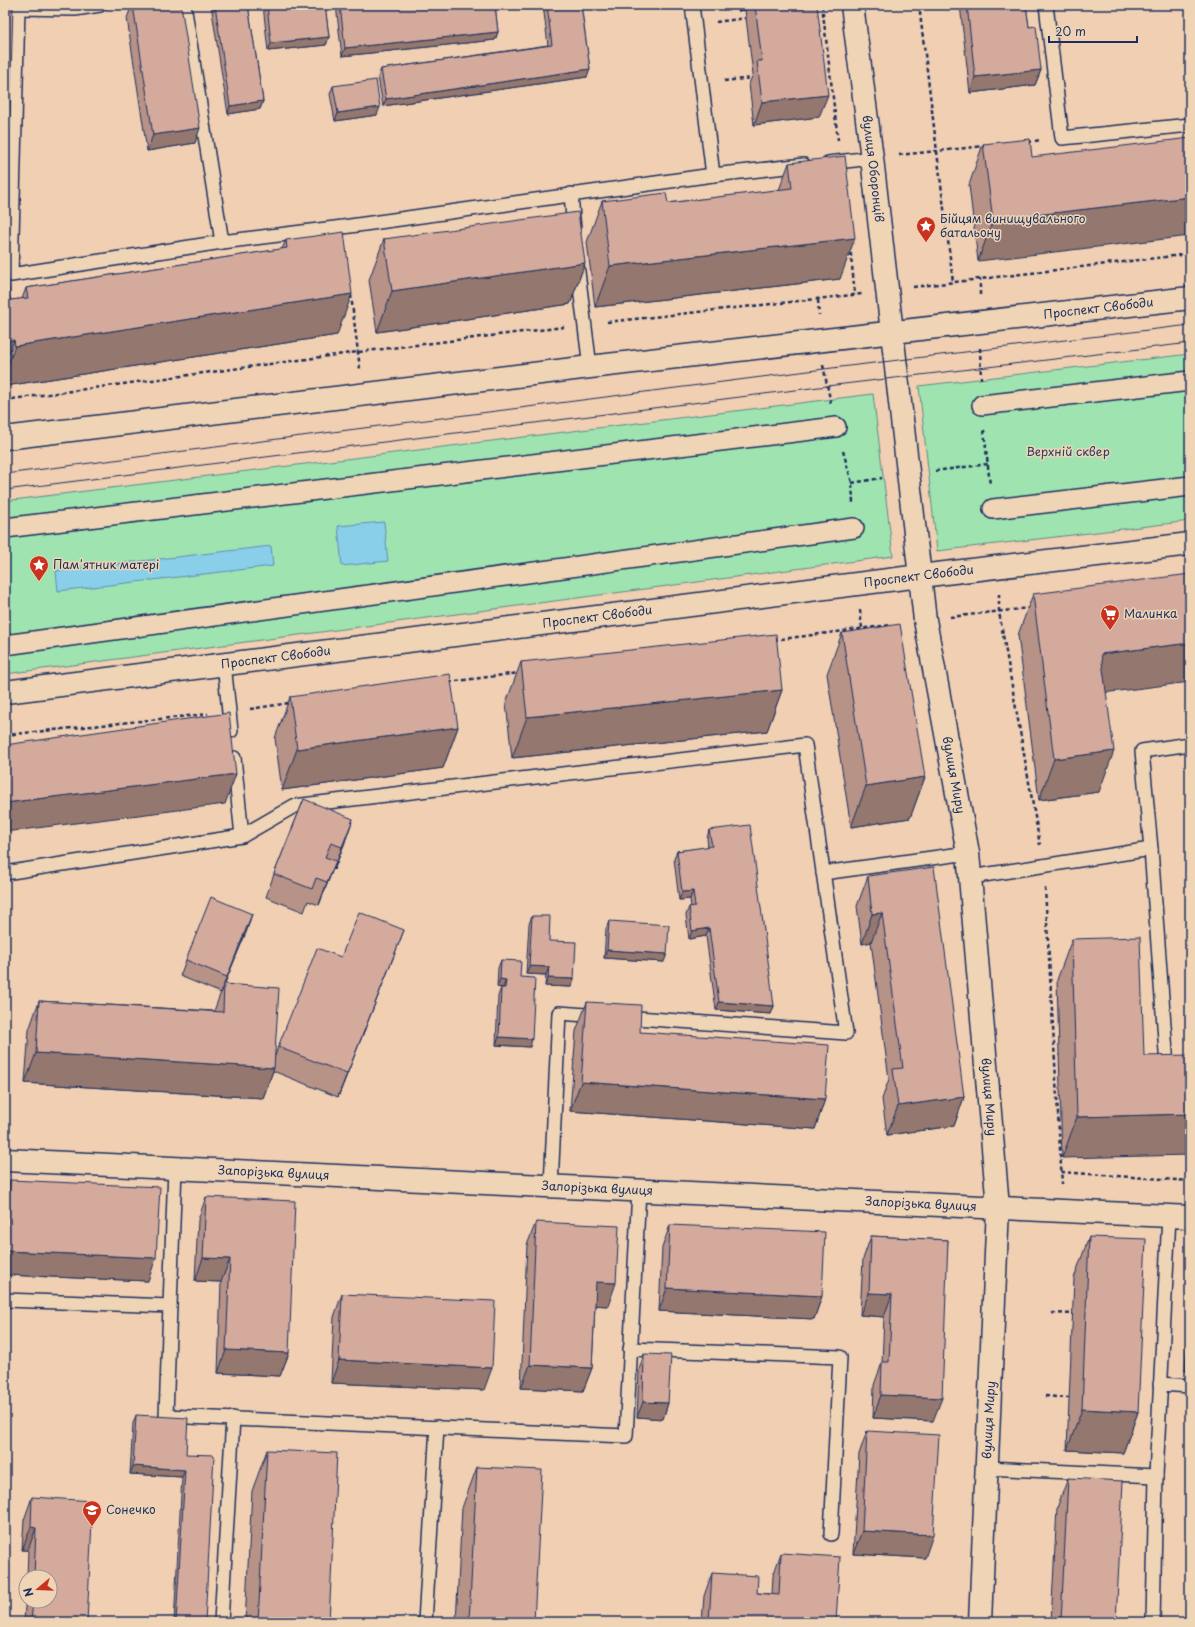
<svg xmlns="http://www.w3.org/2000/svg" width="1195" height="1627" viewBox="0 0 1195 1627" font-family="'Playpen Sans',sans-serif">
<style>
.green{fill:#9fe4b0;stroke:#5d8a87}
.water{fill:#89cfea;stroke:#5d8fb2}
.lines{fill:none;stroke-linecap:round;stroke-linejoin:round}
.service-casing{stroke:#1b2f5e;stroke-width:16}
.pedestrian-casing{stroke:#1b2f5e;stroke-width:22}
.minor-casing{stroke:#1b2f5e;stroke-width:25}
.secondary-casing{stroke:#1b2f5e;stroke-width:25}
.path{stroke:#1b2f5e;stroke-width:2.5;stroke-dasharray:4 3;stroke-linecap:butt}
.service{stroke:#efd5b6;stroke-width:13}
.pedestrian{stroke:#efd5b6;stroke-width:19}
.minor{stroke:#efd5b6;stroke-width:22}
.secondary{stroke:#efd5b6;stroke-width:22}
.tram{stroke:#1b2f5e;stroke-width:1}
.wall{fill:#b69287;stroke:#1b2f5e}
.shaded-wall{fill:#94776e;stroke:#1b2f5e}
.building{fill:#d4aa9d;stroke:#1b2f5e}
.labels{text-anchor:middle;stroke-width:3;stroke-linejoin:round;paint-order:stroke}
.street-label{font-size:12px;fill:#1b2f5e;stroke:#efd5b6}
.poi-label{font-size:12px;fill:#1b2f5e;stroke:#efd5b6;text-anchor:start}
.park-label{font-size:12px;fill:#284166;stroke:#efd5b6}
</style>
<rect width="100%" height="100%" fill="#f1cfb2"/>
<filter id="ink" filterUnits="userSpaceOnUse"><feTurbulence type="fractalNoise" baseFrequency=".025" numOctaves="2"/><feDisplacementMap in="SourceGraphic" scale="8" xChannelSelector="R" yChannelSelector="G"/><feConvolveMatrix kernelMatrix="1 2 1 2 8 2 1 2 1" color-interpolation-filters="sRGB"/></filter>
<g filter="url(#ink)">
<g class="green">
<path d="M1190,354V521L937,551L919,386Z"/>
<path d="M873,394L893,556L5,674V501Z"/>
</g>
<g class="water">
<path d="M384,522L388,561L342,566L338,526Z"/>
<path d="M271,546L273,566L58,591L56,571Z"/>
</g>
<g class="lines">
<g class="service-casing">
<g id="service">
<path d="M184,5L222,242"/>
<path d="M692,5L713,175"/>
<path d="M1046,5L1062,138L1190,125"/>
<path d="M5,7L18,8L11,275L222,242L343,227L713,175L804,165"/>
<path d="M18,8L75,9L100,5"/>
<path d="M828,163L872,158"/>
<path d="M571,194L574,230"/>
<path d="M577,264L590,367"/>
<path d="M224,664L231,731"/>
<path d="M234,758L242,836"/>
<path d="M1151,849L1142,751L1190,744"/>
<path d="M5,873L242,836L294,806L805,745L846,1033L623,1017"/>
<path d="M823,873L968,853"/>
<path d="M971,877L1151,849L1167,1066L1190,1067"/>
<path d="M175,1168L166,1416L626,1436L639,1190"/>
<path d="M551,1186L559,1013L600,1016"/>
<path d="M5,1300L170,1306"/>
<path d="M630,1349L840,1357L831,1534"/>
<path d="M1160,1384L1190,1386"/>
<path d="M987,1468L1156,1476L1169,1216"/>
<path d="M221,1622L233,1418"/>
<path d="M425,1622L437,1427"/>
<path d="M1153,1622L1156,1476"/>
</g>
</g>
<g class="pedestrian-casing">
<g id="pedestrian">
<path d="M982,405L1190,381"/>
<path d="M993,509L1190,486"/>
<path d="M5,528L836,427"/>
<path d="M5,645L854,528"/>
</g>
</g>
<g class="minor-casing">
<g id="minor">
<path id="s1" d="M852,5L872,158L925,620L968,853L998,1207L980,1622"/>
<path id="s2" d="M5,1160L1190,1217"/>
</g>
</g>
<g class="secondary-casing">
<g id="secondary">
<path id="s3" d="M5,438L590,367L1190,298"/>
<path id="s4" d="M5,692L920,576L1190,544"/>
</g>
</g>
<g class="path">
<path d="M822,5L838,140"/>
<path d="M919,5L953,282"/>
<path d="M716,22L746,18"/>
<path d="M724,81L753,78"/>
<path d="M1028,142L1041,140"/>
<path d="M899,155L985,146"/>
<path d="M850,246L855,295"/>
<path d="M913,287L1190,254"/>
<path d="M351,295L360,369"/>
<path d="M980,295V279"/>
<path d="M818,300L819,315"/>
<path d="M607,322L862,294"/>
<path d="M980,348L981,379"/>
<path d="M823,365L831,404"/>
<path d="M5,400L358,352L564,327"/>
<path d="M984,430L990,485"/>
<path d="M843,451L852,483L853,503"/>
<path d="M935,471L988,464"/>
<path d="M852,483L882,478"/>
<path d="M999,594V612L1040,845"/>
<path d="M860,610L862,629"/>
<path d="M950,617L1029,608"/>
<path d="M774,640L890,625"/>
<path d="M449,682L519,673"/>
<path d="M250,709L289,703"/>
<path d="M5,735L208,714"/>
<path d="M1045,888L1062,1184"/>
<path d="M1061,1172L1190,1181"/>
<path d="M1052,1313L1073,1314"/>
<path d="M1045,1396L1069,1398"/>
</g>
<use href="#service" class="service"/>
<use href="#pedestrian" class="pedestrian"/>
<use href="#minor" class="minor"/>
<use href="#secondary" class="secondary"/>
<g class="tram">
<path d="M5,474L824,369L1190,325"/>
<path d="M5,490L827,386L1190,343"/>
</g>
</g>
<g class="wall">
<path d="M5,5L6,257L10,300L22,299L26,288L282,249L286,240L337,335L5,386Z"/>
<path d="M132,5H181L195,143L147,151L127,18Z"/>
<path d="M211,5H248L263,101L260,109L228,114Z"/>
<path d="M263,5H325L329,37L326,45L268,51Z"/>
<path d="M336,5H495L498,32L495,40L342,56Z"/>
<path d="M543,5H581L590,69L587,77L383,106L378,77L381,69L548,45Z"/>
<path d="M737,5H817L819,117L754,125L749,84L753,74L745,10L738,11Z"/>
<path d="M960,5H1026L1029,27L1041,70L1035,85L970,93Z"/>
<path d="M333,86L377,115L335,121L330,94Z"/>
<path d="M983,144L1032,157L978,261L969,185Z"/>
<path d="M789,163L840,279L595,307L587,242L602,201L668,203L779,190Z"/>
<path d="M384,239L585,263L570,304L377,332L369,280Z"/>
<path d="M1033,594L1099,792L1039,800L1018,635Z"/>
<path d="M842,633L925,777L910,818L851,827L827,674Z"/>
<path d="M521,662L782,690L767,731L512,758L506,703Z"/>
<path d="M290,697L458,727L443,768L282,790L275,738Z"/>
<path d="M304,799L345,842L334,870L333,869L319,905L308,901L304,912L266,897L274,874Z"/>
<path d="M709,830L774,1006L771,1014L716,1010L706,936L689,939L686,915L689,907H691L690,899L679,900L674,859L677,851L708,847L707,838Z"/>
<path d="M868,876L964,1097L954,1126L887,1135L882,1099L889,1079L871,942L862,944L857,906Z"/>
<path d="M532,916L574,979L571,987L545,986L546,975L526,974L529,924Z"/>
<path d="M609,921L664,962L604,958L606,929Z"/>
<path d="M247,930L224,984L275,1056L278,1047L341,957L395,953L338,1097L273,1071L263,1098L25,1083L29,1030L39,1001L214,1011L221,992V993L180,976L186,960Z"/>
<path d="M1072,939L1144,1056L1062,1158L1057,980Z"/>
<path d="M501,960L520,977L530,1047L496,1045L498,996L501,988H503L497,987L498,968Z"/>
<path d="M587,1002L640,1032L825,1099L815,1129L570,1111L576,1031Z"/>
<path d="M10,1180L148,1281L5,1275V1193Z"/>
<path d="M206,1197L289,1353L280,1376L218,1373L221,1282L195,1281L198,1220Z"/>
<path d="M536,1222L608,1306L595,1305L592,1368L583,1391L521,1388L527,1245Z"/>
<path d="M670,1225L822,1296L814,1319L659,1311L662,1248Z"/>
<path d="M871,1236L948,1240L933,1421L873,1418L874,1385L882,1363L884,1317L860,1315L863,1259Z"/>
<path d="M1089,1237L1138,1412L1123,1453L1067,1450L1074,1278Z"/>
<path d="M1190,1293V1370H1185L1189,1297Z"/>
<path d="M342,1294L484,1390L331,1383L334,1317Z"/>
<path d="M644,1354L668,1403L663,1419L637,1417L639,1370Z"/>
<path d="M136,1415L186,1454L205,1622H174L182,1477L130,1474L133,1423Z"/>
<path d="M867,1431L925,1558L853,1554L859,1454Z"/>
<path d="M267,1450L329,1622H245L252,1491Z"/>
<path d="M477,1467L534,1622H456L462,1508Z"/>
<path d="M1068,1478L1116,1622H1051L1057,1508Z"/>
<path d="M32,1497L87,1622H24L26,1590V1601H50V1577H27L28,1550H22L24,1520Z"/>
<path d="M781,1553L836,1622H702L704,1596L712,1573L757,1593L772,1594L773,1576Z"/>
</g>
<g class="shaded-wall">
<path d="M740,5H747L745,10L738,11Z"/>
<path d="M498,32L495,40L342,56L345,48Z"/>
<path d="M329,37L326,45L268,51L271,43Z"/>
<path d="M590,69L587,77L383,106L386,99Z"/>
<path d="M1041,70L1035,85L970,93L975,77Z"/>
<path d="M828,95L819,117L754,125L762,102Z"/>
<path d="M263,101L260,109L228,114L230,106Z"/>
<path d="M380,107L377,115L335,121L338,113Z"/>
<path d="M200,128L195,143L147,151L153,135Z"/>
<path d="M1190,197V236L978,261L993,220Z"/>
<path d="M855,238L840,279L595,307L610,266Z"/>
<path d="M585,263L570,304L377,332L392,291Z"/>
<path d="M352,294L337,335L5,386V373L15,346Z"/>
<path d="M14,340L5,364V341Z"/>
<path d="M1190,643V682L1087,695L1101,654Z"/>
<path d="M782,690L767,731L512,758L527,717Z"/>
<path d="M458,727L443,768L282,790L297,749Z"/>
<path d="M1114,751L1099,792L1039,800L1054,759Z"/>
<path d="M236,774L225,804L5,832V803Z"/>
<path d="M925,777L910,818L851,827L866,786Z"/>
<path d="M353,819L345,842L334,870L342,847Z"/>
<path d="M336,861L327,884L319,905L327,882Z"/>
<path d="M693,891L690,899L679,900L682,892Z"/>
<path d="M882,913L871,942L862,944L872,914Z"/>
<path d="M252,914L247,930L221,993L227,977Z"/>
<path d="M709,928L706,936L689,939L692,931Z"/>
<path d="M404,930L395,953L338,1097L347,1074Z"/>
<path d="M607,950L667,954L664,962L604,958Z"/>
<path d="M529,966L549,967L546,975L526,974Z"/>
<path d="M548,978L574,979L571,987L545,986Z"/>
<path d="M500,979L506,980L503,988L497,987Z"/>
<path d="M719,1002L774,1006L771,1014L716,1010Z"/>
<path d="M499,1037L532,1039L530,1047L496,1045Z"/>
<path d="M36,1053L274,1068L263,1098L25,1083Z"/>
<path d="M581,1082L825,1099L815,1129L570,1111Z"/>
<path d="M964,1097L954,1126L887,1135L898,1106Z"/>
<path d="M1190,1114V1155L1062,1158L1077,1117Z"/>
<path d="M7,1251L156,1258L148,1281L5,1275V1257Z"/>
<path d="M203,1258L230,1259L221,1282L195,1281Z"/>
<path d="M596,1282L616,1283L608,1306L588,1305Z"/>
<path d="M667,1288L822,1296L814,1319L659,1311Z"/>
<path d="M869,1293L892,1294L884,1317L860,1315Z"/>
<path d="M226,1350L289,1353L280,1376L218,1373Z"/>
<path d="M1190,1356V1370H1185Z"/>
<path d="M339,1360L492,1368L484,1390L331,1383Z"/>
<path d="M530,1365L592,1368L583,1391L521,1388Z"/>
<path d="M881,1395L942,1398L933,1421L873,1418Z"/>
<path d="M643,1402L668,1403L663,1419L637,1417Z"/>
<path d="M1082,1409L1138,1412L1123,1453L1067,1450Z"/>
<path d="M133,1466L185,1470L182,1477L130,1474Z"/>
<path d="M31,1527L36,1528L28,1550H22Z"/>
<path d="M862,1531L933,1535L925,1558L853,1554Z"/>
</g>
<g class="building">
<path d="M5,5H13L6,257L10,300L28,298L26,288L287,248L286,240L344,232L352,294L15,346L14,340L5,341Z"/>
<path d="M133,5H181L200,128L153,135Z"/>
<path d="M215,5H248L263,101L230,106Z"/>
<path d="M267,5H325L329,37L271,43Z"/>
<path d="M340,5H495L498,32L345,48Z"/>
<path d="M547,5H581L590,69L386,99L381,69L552,45Z"/>
<path d="M755,5H817L828,95L762,102L757,61H762Z"/>
<path d="M967,5H1026L1029,27L1036,26L1041,70L975,77Z"/>
<path d="M376,80L380,107L338,113L333,86Z"/>
<path d="M1190,138V197L993,220L983,144L1030,139L1032,157Z"/>
<path d="M845,156L855,238L610,266L602,201L666,193L668,203L792,188L789,163Z"/>
<path d="M578,212L585,263L392,291L384,239Z"/>
<path d="M1190,574V643L1101,654L1114,751L1054,759L1033,594Z"/>
<path d="M900,624L925,777L866,786L842,633Z"/>
<path d="M776,634L782,690L527,717L521,662Z"/>
<path d="M450,674L458,727L297,749L290,697Z"/>
<path d="M229,713L236,774L5,803V745Z"/>
<path d="M304,799L353,819L342,847L331,843L325,857L336,861L327,882L316,878L312,889L274,874Z"/>
<path d="M750,825L774,1006L719,1002L709,928L692,931L689,907L695,906L693,891L682,892L677,851L712,846L709,830Z"/>
<path d="M934,867L964,1097L898,1106L893,1069L903,1068L882,913L872,914L868,876Z"/>
<path d="M211,897L252,914L227,977L186,960Z"/>
<path d="M359,912L404,930L347,1074L278,1047L317,948L341,957Z"/>
<path d="M532,916H550L549,941L576,942L574,979L548,978L549,967L529,966Z"/>
<path d="M609,921L669,925L667,954L607,950Z"/>
<path d="M1140,937L1144,1056L1190,1055V1114L1077,1117L1072,939Z"/>
<path d="M501,960L521,961L520,977L535,978L532,1039L499,1037L501,988H505L506,980L500,979Z"/>
<path d="M224,984L279,988L274,1068L36,1053L39,1001L223,1012Z"/>
<path d="M587,1002L641,1005L640,1032L829,1045L825,1099L581,1082Z"/>
<path d="M10,1180L160,1187L156,1258L7,1251Z"/>
<path d="M206,1197L295,1201L289,1353L226,1350L230,1259L203,1258Z"/>
<path d="M536,1222L619,1226L616,1283L596,1282L592,1368L530,1365Z"/>
<path d="M670,1225L825,1232L822,1296L667,1288Z"/>
<path d="M871,1236L948,1240L942,1398L881,1395L882,1362H889L892,1294L869,1293Z"/>
<path d="M1089,1237L1146,1239L1138,1412L1082,1409Z"/>
<path d="M342,1294L495,1301L492,1368L339,1360Z"/>
<path d="M644,1354L671,1355L668,1403L643,1402Z"/>
<path d="M136,1415L188,1418L186,1454L214,1455L205,1622H176L185,1470L133,1466Z"/>
<path d="M867,1431L939,1435L933,1535L862,1531Z"/>
<path d="M267,1450L337,1453L329,1622H258Z"/>
<path d="M477,1467L542,1470L534,1622H469Z"/>
<path d="M1068,1478L1123,1481L1116,1622H1061Z"/>
<path d="M32,1497L93,1501L87,1622H31L33,1601H50V1577H34L36,1528L31,1527Z"/>
<path d="M781,1553L840,1557L836,1622H709L712,1573L758,1576L757,1593L779,1595Z"/>
</g>
</g>
<defs>
<g id="sight-pin" transform="scale(1)"><path d="M0 17L-7.5 6A9.5 9.5 0 1 1 7.5 6Z" fill="#c8321e" stroke="#efd5b6"/><path d="M0-6L1.8-2.2L6-1.7L2.9 1.2L3.7 5.4L0 3.3L-3.7 5.4L-2.9 1.2L-6-1.7L-1.8-2.2Z" fill="#fff"/></g>
<g id="supermarket-pin" transform="scale(1)"><path d="M0 17L-7.5 6A9.5 9.5 0 1 1 7.5 6Z" fill="#c8321e" stroke="#efd5b6"/><path d="M-6-5.5h2.5l.6 2H6L4.5 2H-2.5L-4.4-4H-6ZM-1.5 3.2a1.3 1.3 0 1 0 .1 0ZM3 3.2a1.3 1.3 0 1 0 .1 0Z" fill="#fff"/></g>
<g id="school-pin" transform="scale(1)"><path d="M0 17L-7.5 6A9.5 9.5 0 1 1 7.5 6Z" fill="#c8321e" stroke="#efd5b6"/><path d="M0-5L7-2L0 1L-7-2ZM-4 1L0 2.5L4 1V4Q0 6-4 4Z" fill="#fff"/></g>
</defs>
<g fill-rule="evenodd">
<use href="#sight-pin" x="926" y="226"/>
<use href="#sight-pin" x="39" y="565"/>
<use href="#supermarket-pin" x="1110" y="614"/>
<use href="#school-pin" x="92" y="1510"/>
</g>
<g class="labels">
<g class="street-label">
<text dy="4" stroke="none"><textPath href="#s1" startOffset="165">вулиця Оборонців</textPath></text>
<text dy="4" stroke="none"><textPath href="#s3" startOffset="1101">Проспект Свободи</textPath></text>
<text dy="4" stroke="none"><textPath href="#s4" startOffset="921">Проспект Свободи</textPath></text>
<text dy="4" stroke="none"><textPath href="#s4" startOffset="597">Проспект Свободи</textPath></text>
<text dy="4" stroke="none"><textPath href="#s4" startOffset="273">Проспект Свободи</textPath></text>
<text dy="4" stroke="none"><textPath href="#s1" startOffset="777">вулиця Миру</textPath></text>
<text dy="4" stroke="none"><textPath href="#s1" startOffset="1101">вулиця Миру</textPath></text>
<text dy="4" stroke="none"><textPath href="#s2" startOffset="269">Запорізька вулиця</textPath></text>
<text dy="4" stroke="none"><textPath href="#s2" startOffset="593">Запорізька вулиця</textPath></text>
<text dy="4" stroke="none"><textPath href="#s2" startOffset="917">Запорізька вулиця</textPath></text>
<text transform="translate(989 1420) rotate(-87)" y="4">вулиця Миру</text>
</g>
<g class="poi-label">
<text x="940" y="223">Бійцям винищувального<tspan x="940" dy="14">батальону</tspan></text>
<text x="53" y="569">Пам'ятник матері</text>
<text x="1124" y="618">Малинка</text>
<text x="106" y="1514">Сонечко</text>
</g>
<g class="park-label">
<text x="1068" y="456">Верхній сквер</text>
</g>
</g>
<rect width="1195" height="1627" fill="none" stroke="#efd5b6" stroke-width="20"/>
<rect x="10" y="10" width="1175" height="1607" fill="none" stroke="#1b2f5e" stroke-width="1.5" filter="url(#ink)"/>
<g transform="translate(38 1589) rotate(251)"><circle r="19" fill="#efd5b6" stroke="#9a9393"/>
<path d="M0-3L7 15L0 10L-7 15Z" fill="#c8321e"/>
<text y="-6" font-size="11" font-weight="bold" text-anchor="middle" fill="#1b2f5e">N</text>
</g>
<path d="M1049 36v6h88v-6" fill="none" stroke="#1b2f5e" stroke-width="2"/>
<text x="1055" y="36" font-size="12" fill="#1b2f5e" stroke="#efd5b6" stroke-width="3" paint-order="stroke">20 m</text>
</svg>
